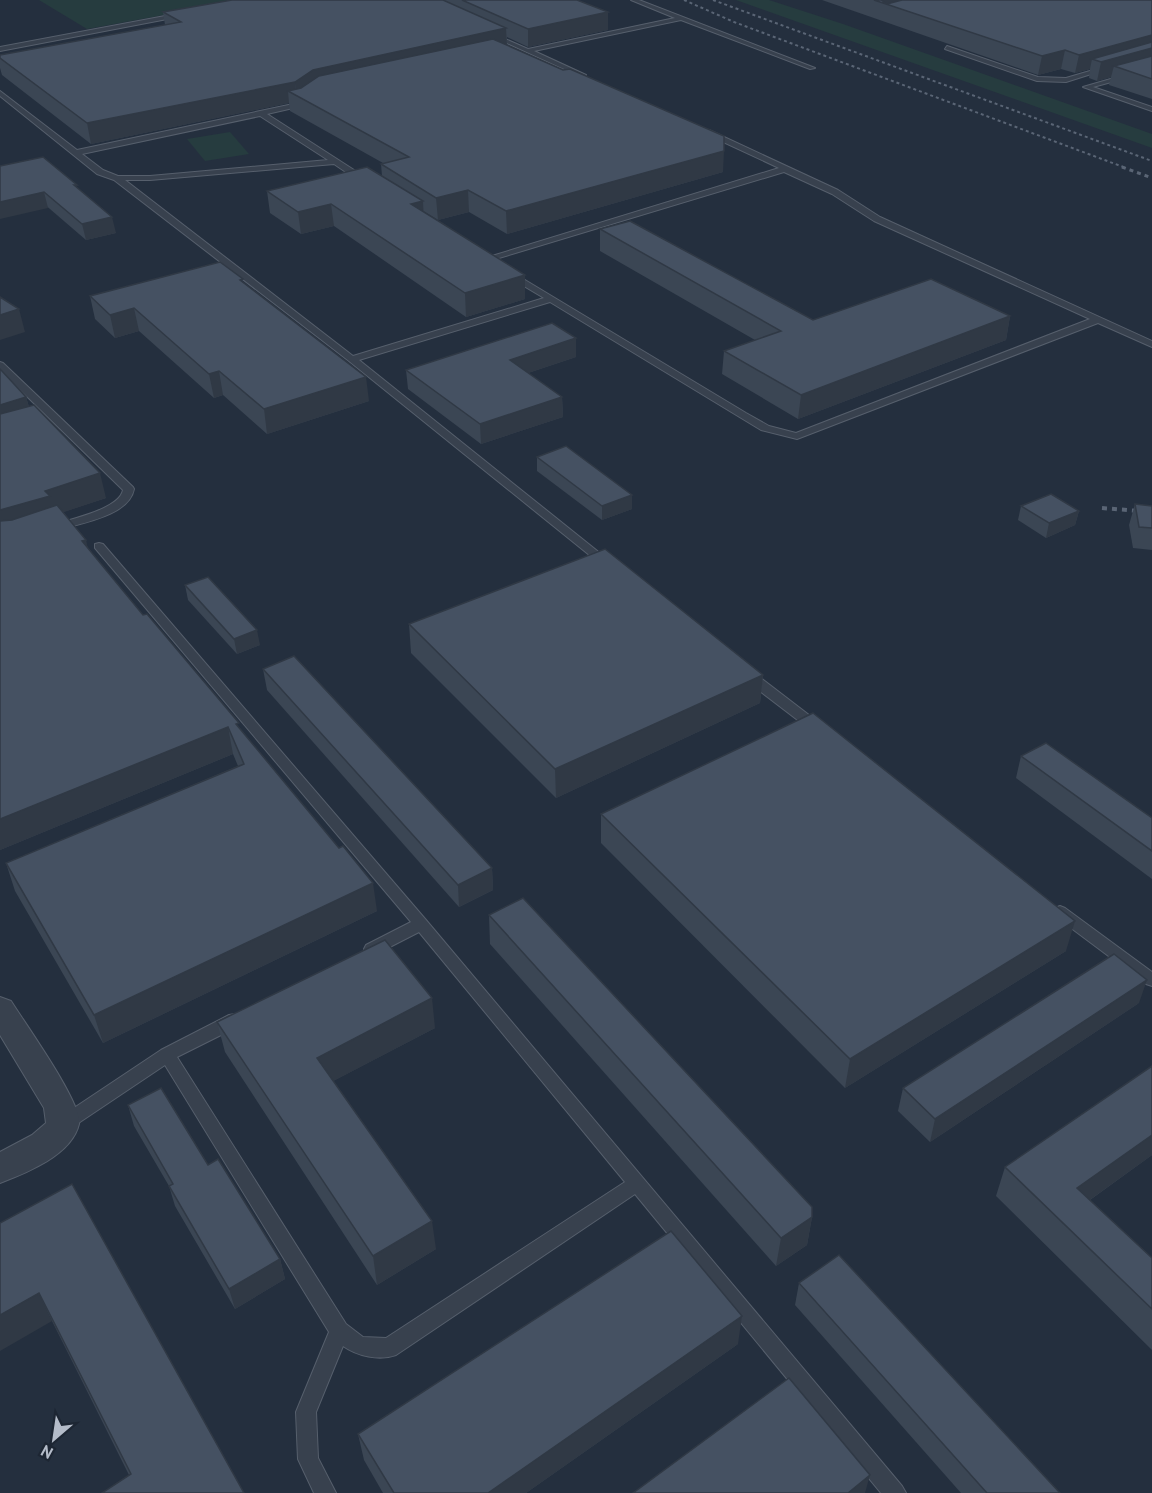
<svg xmlns="http://www.w3.org/2000/svg" width="1152" height="1493" viewBox="0 0 1152 1493" font-family="'PT Sans',sans-serif">
<style>
.green{fill:#263c3f}
.lines{fill:none;stroke-linecap:round;stroke-linejoin:round}
.lane-casing{stroke:#565f6c;stroke-width:2}
.street-casing{stroke:#565f6c;stroke-width:2}
.lane{fill:#38414e;fill-rule:evenodd}
.street{fill:#38414e;fill-rule:evenodd}
.rail-far2{stroke:#5a6575;stroke-width:2;stroke-dasharray:3 3;stroke-linecap:butt}
.rail-far1{stroke:#5a6575;stroke-width:3;stroke-dasharray:4 4;stroke-linecap:butt}
.rail{stroke:#5a6575;stroke-width:4;stroke-dasharray:5 5;stroke-linecap:butt}
.wall{fill:#3b4654}
.shaded-wall{fill:#303945}
.building{fill:#455162;stroke:#303945;stroke-width:1.5}
</style>
<rect width="100%" height="100%" fill="#242f3e"/>
<g class="green">
<path d="M39,0H246L87,29Z"/>
<path d="M736,0H769L843,24L1152,134V148Z"/>
<path d="M230,132L249,154L205,161L187,139Z"/>
</g>
<g class="lines">
<g class="lane-casing">
<g id="lane">
<path d="M631,0H639L815,68L810,69L681,20L534,51L586,75L584,78L489,35L494,34L528,49L675,18Z"/>
<path d="M181,13L183,16L0,51V47Z"/>
<path d="M947,46L1038,77L1066,78L1107,66L1110,68L1066,82L1037,81L945,49Z"/>
<path d="M1152,67V71L1093,87L1152,107V111L1083,87Z"/>
<path d="M0,91L77,150L298,103L304,99H308V101L302,106L267,114L368,179V183H362L334,164L150,180H125L353,356L544,298L507,276V272L510,271L746,413L769,426L796,433L1090,319L874,221L832,194L784,172L489,261L482,259L779,168L706,134L705,132L709,130L838,190L880,217L1152,341V347L1098,323L797,439L761,430L550,302L359,360L611,562L613,564L607,567L603,566L349,361L114,180L97,174L0,96ZM260,116L328,160L150,176H118L103,170L82,154Z"/>
<path d="M0,362L3,363L133,487L134,489C129,516 81,523 58,530H50V526C69,519 119,510 123,490L0,370Z"/>
<path d="M99,543L103,544L426,920L902,1486L906,1493H881L635,1194L396,1355C379,1361 357,1356 343,1346L316,1412L318,1458L336,1493H314L298,1459L296,1412L329,1332L165,1065L68,1130L62,1132L56,1130L53,1125L56,1120L161,1050L229,1015L235,1014L241,1015L243,1020L241,1025L177,1057L346,1324L363,1337L386,1338L625,1182L419,932L378,953L372,955L366,953L364,949L366,945L411,922L95,548V544Z"/>
<path d="M749,672L754,673L822,725L824,728L822,731H812L744,679L743,676L744,673Z"/>
<path d="M1060,906L1065,908L1152,972V986L1146,984L1055,916L1052,912L1055,908Z"/>
</g>
</g>
<g class="street-casing">
<path id="street" d="M0,997L11,1001C24,1022 83,1104 79,1124C72,1155 26,1173 0,1183V1152L32,1135L46,1123L44,1108L0,1035Z"/>
</g>
<use href="#lane" class="lane"/>
<use href="#street" class="street"/>
<g class="rail-far2">
<path d="M684,0L734,22L1126,168"/>
<path d="M713,0L1152,161"/>
</g>
<path class="rail-far1" d="M1122,167L1152,178"/>
<path class="rail" d="M1102,508L1152,512"/>
</g>
<g class="wall">
<path d="M232,0H577L608,12V30L528,47L507,37V45L723,172L507,234L469,212L438,220L423,211V212L525,275V299L466,317L334,226L301,234L270,213L267,191L382,176L381,164L383,163L290,111L289,103L91,144L2,75L0,68V55L165,25L163,12Z"/>
<path d="M822,0H1152V99L1109,85L1111,77L1097,81L1089,78L1090,69L1075,73L1061,69L1038,75Z"/>
<path d="M0,166L78,189L116,233L86,240Z"/>
<path d="M600,229L813,320L1010,316L1006,340L798,419L722,374L724,351L755,340L600,251Z"/>
<path d="M243,283L369,401L267,434L223,395L214,398L139,331L115,338L95,319L90,296Z"/>
<path d="M576,357L528,373L562,397L563,417L481,444L408,389L406,370Z"/>
<path d="M26,397L29,407L106,498L63,512L88,548L143,615L240,729L377,911L103,1043L15,891L6,863L238,766L233,754L0,850Z"/>
<path d="M537,457L632,509L602,520L537,471Z"/>
<path d="M1135,504L1152,506V550L1133,548L1129,525Z"/>
<path d="M1021,506L1079,511L1075,525L1046,538L1018,520Z"/>
<path d="M185,585L260,645L237,654L188,600Z"/>
<path d="M409,624L763,675L760,703L556,798L411,653Z"/>
<path d="M263,669L492,868L493,890L459,907L267,690Z"/>
<path d="M1021,756L1152,818V879L1016,778Z"/>
<path d="M601,814L1066,951L845,1088L601,843Z"/>
<path d="M489,915L812,1217L807,1245L776,1266L490,944Z"/>
<path d="M1139,1003L930,1142L898,1111L903,1088Z"/>
<path d="M217,1022L435,1028L333,1081L436,1249L377,1285L225,1052Z"/>
<path d="M1152,1066V1155L1090,1200L1152,1258V1350L996,1196L1005,1167Z"/>
<path d="M128,1105L208,1165L280,1259L285,1279L235,1309L175,1206L169,1186L134,1126Z"/>
<path d="M0,1223L244,1493L129,1475L52,1321Z"/>
<path d="M799,1283L1060,1493H961L795,1305Z"/>
<path d="M738,1344L526,1493H383L364,1460L358,1434Z"/>
</g>
<g class="shaded-wall">
<path d="M881,0H940L902,9L881,2Z"/>
<path d="M608,12V30L528,47V29Z"/>
<path d="M506,28L507,46L296,96L295,82L313,70Z"/>
<path d="M1152,35V66H1114L1111,77L1097,81L1101,62L1092,59L1090,69L1075,73L1079,55Z"/>
<path d="M1065,50L1061,69L1038,75L1042,56Z"/>
<path d="M295,82L296,96L288,91L289,103L91,144L87,123Z"/>
<path d="M724,151L723,172L507,234L506,211Z"/>
<path d="M468,190L469,212L438,220L436,198Z"/>
<path d="M44,192L48,208L0,219V202Z"/>
<path d="M423,201L424,224L411,204Z"/>
<path d="M331,204L334,226L301,234L298,212Z"/>
<path d="M112,217L116,233L86,240L82,224Z"/>
<path d="M525,275V299L466,317L465,293Z"/>
<path d="M134,308L139,331L115,338L110,315Z"/>
<path d="M19,309L25,332L0,340V315Z"/>
<path d="M1010,316L1006,340L798,419L801,395Z"/>
<path d="M576,338V357L510,379V360Z"/>
<path d="M219,371L223,395L214,398L209,374Z"/>
<path d="M366,377L369,401L267,434L264,409Z"/>
<path d="M26,397L33,421L0,431V405Z"/>
<path d="M562,397L563,417L481,444L480,424Z"/>
<path d="M100,473L106,498L55,515L0,538V510L45,491Z"/>
<path d="M632,495V509L602,520V506Z"/>
<path d="M1079,511L1075,525L1046,538L1049,523Z"/>
<path d="M86,540L92,565L82,541Z"/>
<path d="M257,630L260,645L237,654L234,639Z"/>
<path d="M763,675L760,703L556,798L555,769Z"/>
<path d="M228,727L233,754L0,850V819Z"/>
<path d="M492,868L493,890L459,907L458,885Z"/>
<path d="M373,883L377,911L103,1043L94,1015Z"/>
<path d="M1075,921L1066,951L845,1088L850,1059Z"/>
<path d="M1147,980L1139,1003L930,1142L935,1119Z"/>
<path d="M432,998L435,1028L322,1087L317,1058Z"/>
<path d="M1152,1135V1155L1066,1217L1077,1188Z"/>
<path d="M812,1217L807,1245L776,1266L781,1238Z"/>
<path d="M432,1221L436,1249L377,1285L373,1256Z"/>
<path d="M280,1259L285,1279L235,1309L229,1289Z"/>
<path d="M39,1293L52,1321L0,1351V1315Z"/>
<path d="M742,1316L738,1344L526,1493H488Z"/>
<path d="M870,1475L865,1493H848Z"/>
</g>
<g class="building">
<path d="M232,0H443L506,28L313,70L295,82L87,123L0,58V55L181,22L163,12Z"/>
<path d="M462,0H577L608,12L528,29Z"/>
<path d="M874,0H881L887,4L902,0H1152V35L1079,55L1065,50L1042,56Z"/>
<path d="M493,39L563,70L570,69L724,136V151L506,211L468,190L436,198L381,164L409,157L288,91L301,88L319,76Z"/>
<path d="M1152,42V48L1101,62L1092,59Z"/>
<path d="M1152,56V79L1114,66Z"/>
<path d="M43,157L77,185H74L112,217L82,224L44,192L0,202V166Z"/>
<path d="M367,167L423,201L411,204L525,275L465,293L331,204L298,212L267,191Z"/>
<path d="M630,221L813,320L931,279L1010,316L801,395L724,351L781,331L600,229Z"/>
<path d="M220,262L243,279L240,280L366,377L264,409L219,371L209,374L134,308L110,315L90,296Z"/>
<path d="M0,297L19,309L0,315Z"/>
<path d="M552,323L576,338L510,360L562,397L480,424L406,370Z"/>
<path d="M0,369L26,397L0,405Z"/>
<path d="M34,405L100,473L45,491L50,496L0,510V414Z"/>
<path d="M566,446L632,495L602,506L537,457Z"/>
<path d="M1051,494L1079,511L1049,523L1021,506Z"/>
<path d="M1135,504L1152,506V528L1139,527Z"/>
<path d="M57,505L86,540L82,541L143,615L147,614L239,723L236,724L339,848L343,846L373,883L94,1015L6,863L244,764L228,727L0,819V521L12,520Z"/>
<path d="M605,549L763,675L555,769L409,624Z"/>
<path d="M208,577L257,630L234,639L185,585Z"/>
<path d="M294,656L492,868L458,885L263,669Z"/>
<path d="M813,713L1075,921L850,1059L601,814Z"/>
<path d="M1046,743L1152,818V851L1021,756Z"/>
<path d="M523,898L812,1207V1217L781,1238L489,915Z"/>
<path d="M385,940L432,998L317,1058L432,1221L373,1256L217,1022Z"/>
<path d="M1114,954L1147,980L935,1119L903,1088Z"/>
<path d="M1152,1066V1135L1077,1188L1152,1258V1309L1005,1167Z"/>
<path d="M161,1088L208,1165L218,1159L280,1259L229,1289L169,1186L173,1184L128,1105Z"/>
<path d="M72,1184L244,1493H102L131,1474L39,1293L0,1315V1223Z"/>
<path d="M671,1231L742,1316L488,1493H394L358,1434Z"/>
<path d="M839,1255L1060,1493H987L799,1283Z"/>
<path d="M789,1378L870,1475L848,1493H633Z"/>
</g>
<g transform="translate(54 1439) rotate(209)" stroke="#1d2633" stroke-width="4.5" paint-order="stroke">
<path d="M0-4.5L10 22L0 15L-10 22Z" fill="#b4bcc9"/>
<text y="-9" font-size="16" font-weight="bold" text-anchor="middle" fill="#b4bcc9">N</text>
</g>
</svg>
